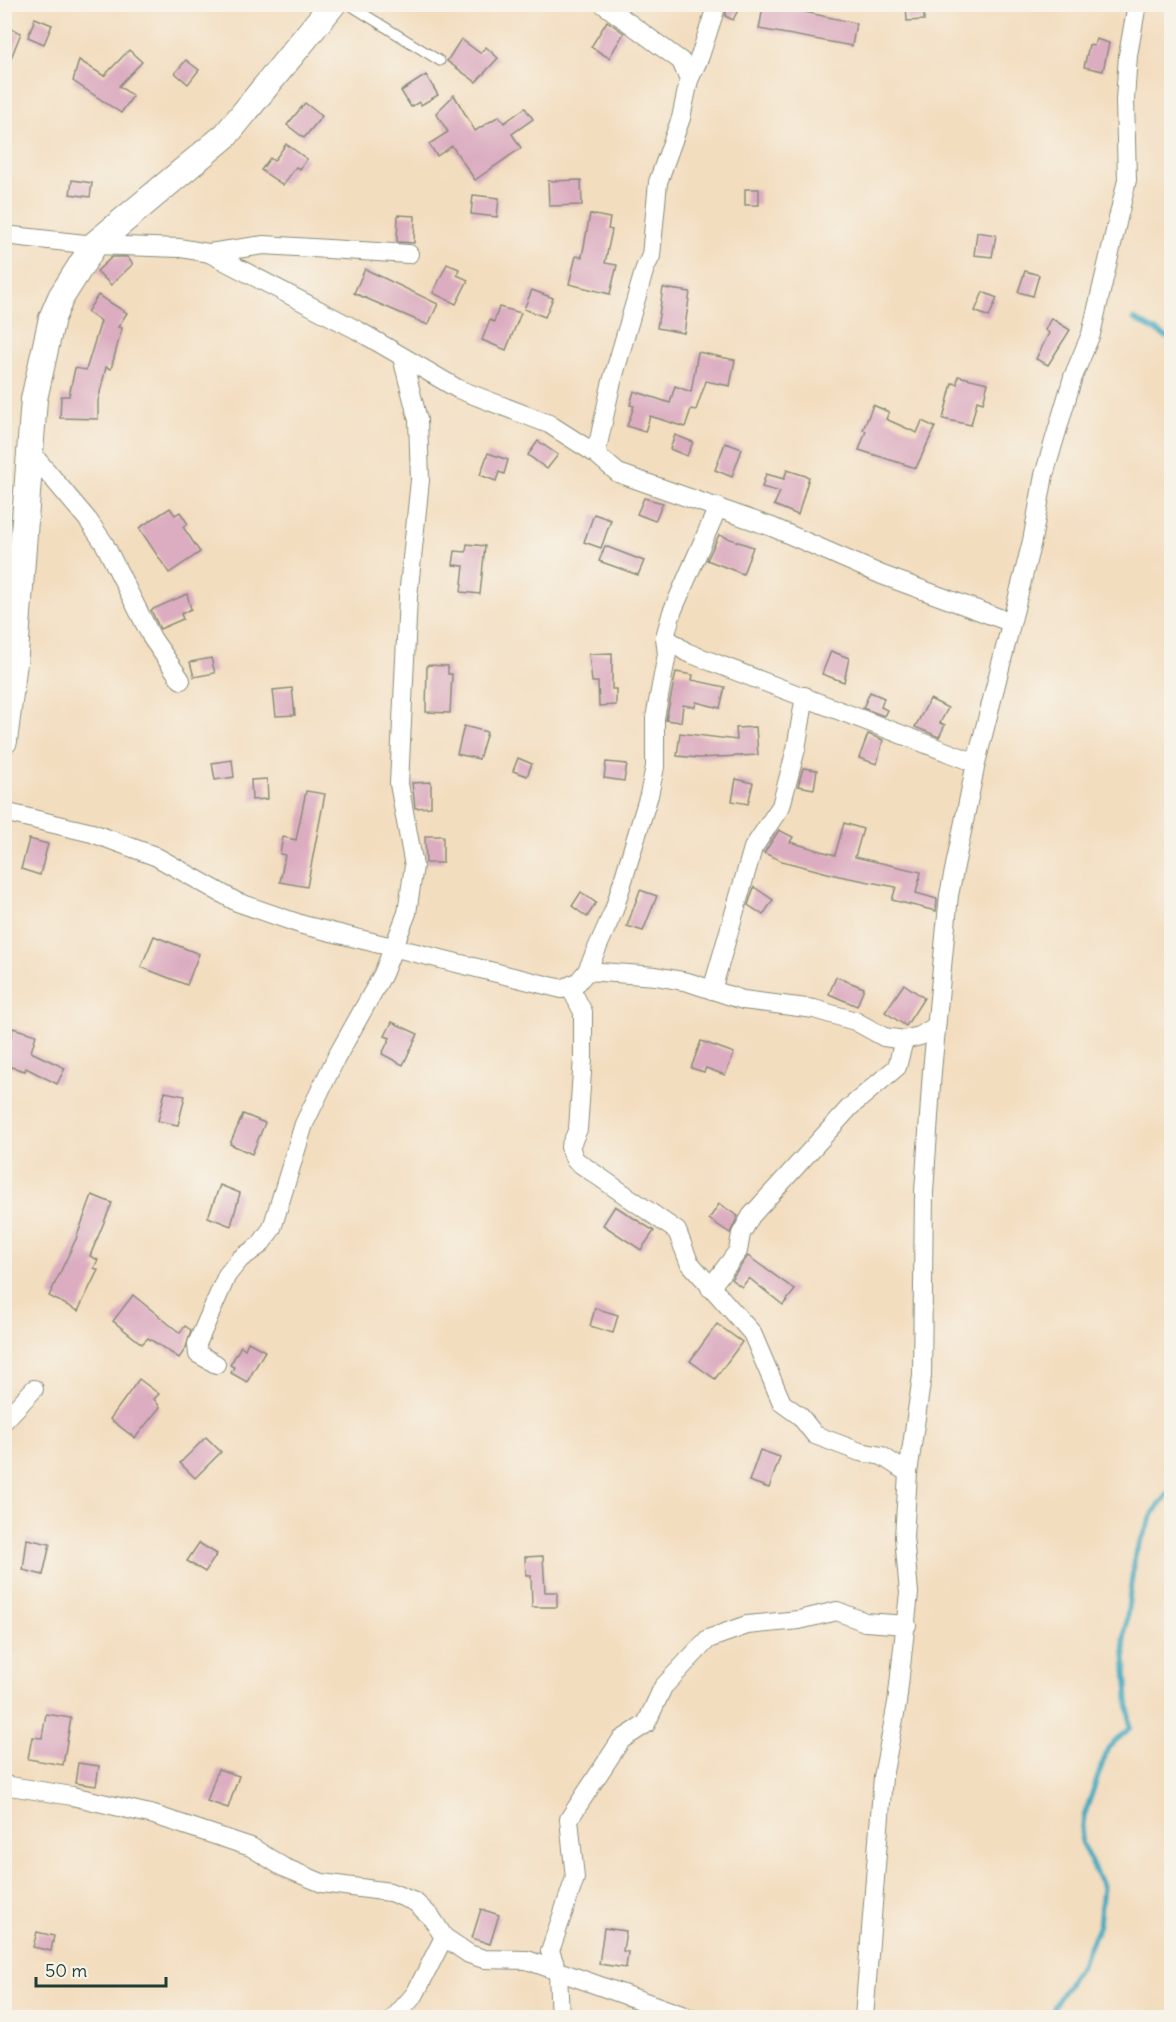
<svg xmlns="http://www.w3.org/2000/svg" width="1176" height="2022" viewBox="0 0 1176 2022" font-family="Delius,sans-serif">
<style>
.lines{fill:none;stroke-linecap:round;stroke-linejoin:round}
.stream{stroke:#3fa9bf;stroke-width:5}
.building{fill:#dcadc1}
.lane-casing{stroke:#898d7a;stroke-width:11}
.street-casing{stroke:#898d7a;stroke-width:20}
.secondary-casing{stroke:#898d7a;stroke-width:28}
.lane{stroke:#fff;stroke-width:9}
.street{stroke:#fff;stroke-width:18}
.secondary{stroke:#fff;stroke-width:26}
</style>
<rect width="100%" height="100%" fill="#f7f3e8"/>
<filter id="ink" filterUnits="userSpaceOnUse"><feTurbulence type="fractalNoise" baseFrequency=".0167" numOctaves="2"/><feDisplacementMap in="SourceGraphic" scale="12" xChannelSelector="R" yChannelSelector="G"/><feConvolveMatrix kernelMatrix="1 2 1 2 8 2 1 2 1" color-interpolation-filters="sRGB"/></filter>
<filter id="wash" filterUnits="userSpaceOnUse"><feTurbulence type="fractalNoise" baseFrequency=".008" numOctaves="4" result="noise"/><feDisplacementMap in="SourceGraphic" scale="24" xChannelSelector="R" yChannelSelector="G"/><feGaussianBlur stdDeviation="1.35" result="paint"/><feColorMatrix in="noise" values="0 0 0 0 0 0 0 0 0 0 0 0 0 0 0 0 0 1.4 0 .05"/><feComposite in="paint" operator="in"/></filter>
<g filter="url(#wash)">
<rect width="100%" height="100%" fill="#f3ddbf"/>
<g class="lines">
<g class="stream">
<path d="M1134,319L1172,340"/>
<path d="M1051,2018L1054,2006L1081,1964L1099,1925L1103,1887L1081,1842L1084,1816L1108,1748L1130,1728L1124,1640L1135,1554L1154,1512L1172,1489"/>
</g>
</g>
<g id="blocks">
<g class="building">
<path d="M728,4H741L733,20L725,16Z"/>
<path d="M906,4H924V20L907,21Z"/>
<path d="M776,6L856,23L852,46L759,29L763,7L775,9Z"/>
<path d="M35,18L52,25L44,44L28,37Z"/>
<path d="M607,21L624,33L609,58L591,47Z"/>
<path d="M4,26L21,33L5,73H4Z"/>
<path d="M461,39L480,53L486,47L498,58L476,82L447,61Z"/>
<path d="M1096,39L1109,43L1103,71L1084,67L1089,45L1094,46Z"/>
<path d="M129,50L142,62L119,86L133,96L121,113L73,81L79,60L104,76Z"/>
<path d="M186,60L199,70L188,84L175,73Z"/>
<path d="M426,75L438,95L421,105L419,102L411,107L401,91Z"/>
<path d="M454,95L475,131L499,116L504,123L525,108L533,119L512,134L521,148L475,180L452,146L437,156L429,144L448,132L436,113Z"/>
<path d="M305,103L322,116L304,138L287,125Z"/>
<path d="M286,144L307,159L300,169L296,167L283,185L261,170L270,158L274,161Z"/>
<path d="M72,180L92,183L90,197L70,194Z"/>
<path d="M581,180L582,205L549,206L548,181Z"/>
<rect x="745" y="189" width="14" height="16"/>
<path d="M473,195L499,198L497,217L471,214Z"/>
<path d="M590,214L610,218L608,229L612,230L605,263L617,265L610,294L569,284L576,256L582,257Z"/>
<path d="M398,215L415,216L414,243L397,242Z"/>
<path d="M977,232L996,235L992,257L974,255Z"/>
<path d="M112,257H127L133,264L111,285L97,271Z"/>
<path d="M447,264L459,269L457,275L468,280L456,304L433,293Z"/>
<path d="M365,269L438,304L428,325L354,293Z"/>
<path d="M1025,271L1039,275L1033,296L1018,292Z"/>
<path d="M663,288L690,292L684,333L657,328Z"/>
<path d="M532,290L553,298L545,317L524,309Z"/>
<path d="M983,292L997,298L989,317L975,311Z"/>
<path d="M98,295L127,313L118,327L122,328L111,369L106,367L98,401V419L60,418L61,396H69L75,368L86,370L101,321L87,312Z"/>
<path d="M499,307L521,313L506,350L482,340L490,320L494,322Z"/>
<path d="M1051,318L1070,330L1048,365L1036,359L1049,333L1045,330Z"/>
<path d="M698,352L735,360L730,386L706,381L696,410L691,409L685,427L650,416L645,432L627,426L634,406L630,405L634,391L670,403L675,386L691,392Z"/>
<path d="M958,376L988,383L983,403L977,401L971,425L943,419L952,383L957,384Z"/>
<path d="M873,405L889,412L886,419L917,433L922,421L935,427L916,468L859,450L866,431L863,430Z"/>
<path d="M675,435L693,442L687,456L670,449Z"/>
<path d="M538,441L558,455L547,469L528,455Z"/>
<path d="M725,443L742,449L732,477L715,470Z"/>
<path d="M488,453L508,460L504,474L499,472L496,481L480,475Z"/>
<path d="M787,470L809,477L798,515L774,505L780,492L762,487L766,474L784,479Z"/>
<path d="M644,498L663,503L655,521L637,514Z"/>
<path d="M170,508L175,515L180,512L188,524L183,527L200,552L169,573L139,528Z"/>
<path d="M594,514L611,520L601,548L584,542Z"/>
<path d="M719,535L753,547L743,574L707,560Z"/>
<path d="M467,544L485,546L480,594L461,592L464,566L453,565L455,551L466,552Z"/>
<path d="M605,546L644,561L638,575L599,561Z"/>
<path d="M187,594L191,609L181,614L183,619L160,629L151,610Z"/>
<path d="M831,651L849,658L844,682L822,674Z"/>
<path d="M612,653V689H616V705L599,706L598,682H592L589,654Z"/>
<path d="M211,658L215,673L194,677L190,662Z"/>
<path d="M427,665L448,666V674H452L450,713L426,712Z"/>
<path d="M676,672L693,675L692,680L725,687L720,708L696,702L695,707L683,705L681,722L666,720Z"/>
<path d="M292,688L295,715L276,716L273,690Z"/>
<path d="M870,692L884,698L881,707L887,710L884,716L863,708Z"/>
<path d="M930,699L948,708L940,723L945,725L939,737L915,727Z"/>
<path d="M464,726L487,732L479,759L457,754Z"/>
<path d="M756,727L758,755L699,758L677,756L680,733L737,740L736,728Z"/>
<path d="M868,734L883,740L877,764L859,758Z"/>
<path d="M518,758L532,764L527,776L513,771Z"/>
<path d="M232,760L234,777L215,780L212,763Z"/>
<path d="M606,762L627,764L624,781L604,778Z"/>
<path d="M803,768L817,770L814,789L798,786Z"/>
<path d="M267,779L268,799L252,800L251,780Z"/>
<path d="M736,779L753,783L748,804L732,801Z"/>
<path d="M431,782V807L415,808L412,783Z"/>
<path d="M306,791L325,794L307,887L280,882L285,855L280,854L283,837L296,840Z"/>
<path d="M844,823L863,829L855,857L921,872L916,893L937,899L936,911L892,900L896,887L839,876L782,861L764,853L779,830L793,837L790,842L835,855Z"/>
<path d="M425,836H443V863H426Z"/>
<path d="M29,839L48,844L40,875L21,869Z"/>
<path d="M754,887L773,900L763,915L748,905Z"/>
<path d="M640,890L657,896L643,931L627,926Z"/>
<path d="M581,892L596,903L587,917L572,906Z"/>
<path d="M154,936L199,954L187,985L141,967Z"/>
<path d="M836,977L864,988L857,1006L829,994Z"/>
<path d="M904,984L924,998L906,1026L885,1012Z"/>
<path d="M392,1022L418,1034L403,1065L382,1054L390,1038L385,1036Z"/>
<path d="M13,1028L36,1035L31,1052L65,1068L57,1084L26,1068L25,1071L4,1065Z"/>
<path d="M701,1041L734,1053L725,1075L706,1068L704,1072L691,1068Z"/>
<path d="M165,1092L185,1096L178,1125L158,1121Z"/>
<path d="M243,1114L265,1123L252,1154L230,1144Z"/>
<path d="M220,1185L240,1193L231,1226L208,1217Z"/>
<path d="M92,1195L112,1203L90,1256L98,1260L94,1268L98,1270L78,1311L49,1296L76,1239Z"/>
<path d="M719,1204L738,1216L730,1233L709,1219Z"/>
<path d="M615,1206L654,1231L641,1250L603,1225Z"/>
<path d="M748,1256L795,1290L783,1305L749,1278L742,1287L731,1279Z"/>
<path d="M133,1295L180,1333L185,1326L191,1330L186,1348L179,1358L148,1338L142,1344L113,1321Z"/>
<path d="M595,1308L618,1315L613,1333L590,1326Z"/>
<path d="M717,1324L742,1342L715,1379L690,1361Z"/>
<path d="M248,1342L265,1351L247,1382L231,1373L234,1367L230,1365L241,1346L245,1349Z"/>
<path d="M139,1379L159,1394L154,1399L160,1407L135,1438L110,1419Z"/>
<path d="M206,1437L221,1452L195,1478L180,1463Z"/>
<path d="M760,1450L780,1457L769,1488L749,1481Z"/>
<path d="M27,1539L50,1544L43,1575L23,1570Z"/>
<path d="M199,1543L217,1554L205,1572L187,1561Z"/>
<path d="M543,1556L545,1592H557V1607H532L531,1575H526L525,1557Z"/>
<path d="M46,1714L71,1718L63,1765L28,1759L32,1737L42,1738Z"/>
<path d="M78,1763L99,1766L96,1786L75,1783Z"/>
<path d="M218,1769L239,1776L228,1808L207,1801Z"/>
<path d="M481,1909L499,1915L490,1944L472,1938Z"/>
<path d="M604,1928L626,1931L623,1951L628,1952L626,1968L599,1964Z"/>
<path d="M37,1932L54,1936L51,1951L33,1947Z"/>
</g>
</g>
</g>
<g filter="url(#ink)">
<use href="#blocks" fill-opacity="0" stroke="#898d7a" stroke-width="1.5"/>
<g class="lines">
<g class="lane-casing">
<path id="lane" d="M348,4L440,61"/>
</g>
<g class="street-casing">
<g id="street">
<path d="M689,80L700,56L717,4"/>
<path d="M4,235L94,245L180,248L209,253L357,330L458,389L549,424L596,454L618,473L772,527L882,575L1010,622"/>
<path d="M209,253L264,245L409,254"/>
<path d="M29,450L88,520L104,543L152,638L181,680"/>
<path d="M596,454L611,385L645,268L651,256L658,182L681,118L689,80L681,61L603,4"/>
<path d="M665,637L686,652L976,763"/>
<path d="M4,812L92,833L155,856L237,902L303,925L562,989L578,982L587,971L656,976L688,982L743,1000L814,1009L855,1021L884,1037L904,1040L920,1036L936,1026"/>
<path d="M587,971L614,910L649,795L655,767V718L667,654L665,637L672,612L718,507"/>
<path d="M570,987L583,1012V1058L578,1129L570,1147L575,1160L677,1231L689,1262L752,1333L782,1403L800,1416L815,1435L860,1452L882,1456L908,1473"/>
<path d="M712,990L753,848L781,806L796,749L805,696"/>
<path d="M710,1288L738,1251L741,1234L751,1216L850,1107L897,1067L904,1040"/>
<path d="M216,1364L198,1354L197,1344L227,1275L240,1259L260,1245L272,1228L304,1124L336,1058L383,974L407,913L414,866L399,784L408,597L420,480L418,420L402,357"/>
<path d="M4,1421L34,1389"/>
<path d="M4,1785L72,1796L154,1815L251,1847L283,1867L322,1883L390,1892L415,1902L431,1917L444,1937L469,1954L484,1959L527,1960L690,2018"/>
<path d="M394,2018L415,1994L444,1937"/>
<path d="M560,2018L558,1973L550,1951L575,1878L569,1819L621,1740L646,1724L663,1687L708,1639L747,1625L799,1620L837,1611L865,1622L907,1625"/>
<path d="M864,2018L883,1777L897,1703L909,1593L904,1537L908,1473L922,1376L924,1192L932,1071L949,895L976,763L1032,541L1044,475L1073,377L1091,334L1127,180L1125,100L1128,55L1137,4"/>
</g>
</g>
<g class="secondary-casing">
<path id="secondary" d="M4,741L15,654L34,399L52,318L61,297L94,245L226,135L333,4"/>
</g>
<use href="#lane" class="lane"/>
<use href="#street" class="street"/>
<use href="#secondary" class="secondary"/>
</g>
</g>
<rect width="1176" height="2022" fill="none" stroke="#f7f3e8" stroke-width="24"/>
<path d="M36 1977v9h130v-9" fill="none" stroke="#1f3d34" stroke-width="3"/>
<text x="45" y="1977" font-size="18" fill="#1f3d34" stroke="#f7f3e8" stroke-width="4.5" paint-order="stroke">50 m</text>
</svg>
